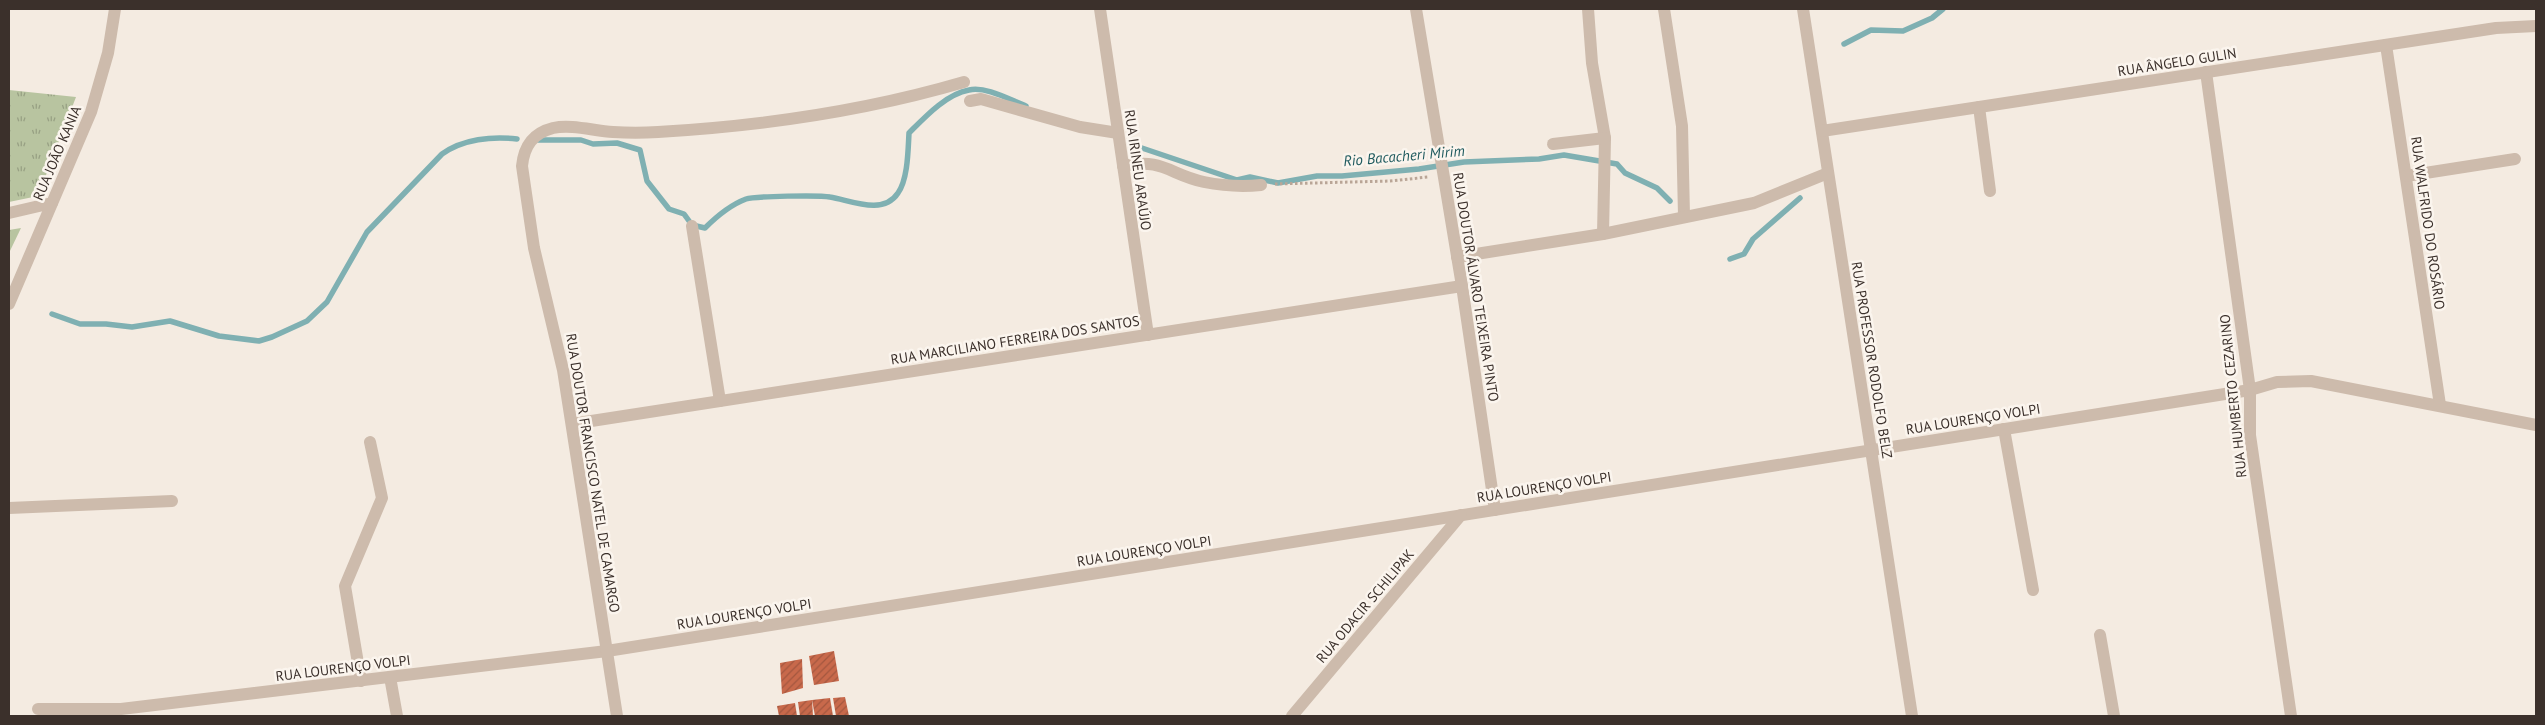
<svg xmlns="http://www.w3.org/2000/svg" width="2545" height="725" viewBox="0 0 2545 725" font-family="'PT Sans',sans-serif">
<style>
.park{fill:url(#park-tufts)}
.lines{fill:none;stroke-linecap:round;stroke-linejoin:round}
.stream{stroke:#7fb0b2;stroke-width:5.5}
.building{fill:url(#building-hatch)}
.path{stroke:#b9a596;stroke-width:3;stroke-dasharray:2.5 2.5;stroke-linecap:butt}
.minor{stroke:#cdbbac;stroke-width:12}
.labels{text-anchor:middle;stroke-width:5;stroke-linejoin:round;paint-order:stroke}
.street-label{font-size:14px;fill:#3b302b;stroke:#fbf5ee}
.water-label{font-size:15px;font-style:italic;fill:#1f5a5e;stroke:#fbf5ee}
</style>
<defs>
<pattern id="park-tufts" width="24" height="20" patternUnits="userSpaceOnUse" patternTransform="scale(1.25)"><rect width="24" height="20" fill="#b8c4a0"/><path d="M3 7l-1-3M5 7V3M7 7l1-3M15 17l-1-3M17 17v-4M19 17l1-3" fill="none" stroke="#97a083"/></pattern>
<pattern id="building-hatch" width="6" height="6" patternUnits="userSpaceOnUse" patternTransform="scale(1.25)"><rect width="6" height="6" fill="#c8694b"/><path d="M-1 1l2-2M0 6l6-6M5 7l2-2" fill="none" stroke="#a4573f"/></pattern>
</defs>
<rect width="100%" height="100%" fill="#f4ebe1"/>
<g class="park">
<path d="M9,90L76,97L38,196L9,202Z"/>
<path d="M21,228L9,253V230Z"/>
</g>
<g class="lines">
<g class="stream">
<path d="M1844,44L1871,30L1903,31L1932,18L1943,9"/>
<path d="M538,140H581L593,144L617,143L640,150L647,181L669,209L684,214L692,225L705,228C717,216 730,205 746,199C755,196 820,195 830,197C850,200 883,216 898,193C908,179 908,150 909,133C924,118 946,94 969,90C986,86 1010,100 1026,106"/>
<path d="M1133,145L1237,180L1250,177L1278,183L1317,176H1342L1419,169L1464,162L1539,159L1564,155L1617,164L1625,173L1657,188L1670,201"/>
<path d="M1730,259L1744,254L1753,239L1800,198"/>
<path d="M52,314L80,324H106L132,327L170,321L219,336L259,341L272,337L307,321L327,302L367,232L442,154C463,139 492,136 517,139"/>
</g>
</g>
<g class="building">
<path d="M834,651L839,681L814,685L809,656Z"/>
<path d="M802,659L803,688L782,694L780,663Z"/>
<path d="M845,697L849,716H836L833,698Z"/>
<path d="M830,698L833,716H815L812,700Z"/>
<path d="M812,700L813,716H800L798,702Z"/>
<path d="M795,703L797,716H779L777,706Z"/>
</g>
<g class="lines">
<path class="path" d="M1275,184L1390,181L1428,177"/>
<g class="minor">
<path d="M1100,9L1148,335"/>
<path d="M1416,9L1462,286L1495,510"/>
<path d="M1588,9L1592,63L1605,138L1603,234"/>
<path d="M1664,9L1682,126L1684,216"/>
<path d="M1803,9L1912,716"/>
<path d="M2386,45L2440,405"/>
<path d="M2206,72L2250,390V435L2291,716"/>
<path d="M970,101L981,99L1080,127L1118,133"/>
<path d="M1979,107L1990,191"/>
<path d="M1822,131L2496,28L2536,26"/>
<path d="M1553,144L1605,138"/>
<path d="M1123,166C1164,158 1168,174 1204,182C1224,186 1241,187 1261,185"/>
<path d="M2406,176L2515,159"/>
<path d="M9,213L52,203"/>
<path d="M692,226L720,401"/>
<path d="M1457,257L1603,234L1754,203L1828,173"/>
<path d="M9,304L91,112L108,53L115,9"/>
<path d="M572,424L1462,286"/>
<path d="M2004,429L2033,590"/>
<path d="M9,508L172,501"/>
<path d="M2100,635L2114,716"/>
<path d="M390,677L397,716"/>
<path d="M361,681L345,586L382,498L370,442"/>
<path d="M38,709H121L607,651L2250,390L2277,382L2311,381L2536,425"/>
<path d="M617,716L563,370L534,248L522,166C524,146 533,133 553,128C572,124 594,131 613,132C628,133 643,133 658,132C761,126 865,111 964,82"/>
<path d="M1292,716L1461,515"/>
</g>
</g>
<g class="labels">
<g class="street-label">
<text transform="translate(2177 62) rotate(-9)" y="5">RUA ÂNGELO GULIN</text>
<text transform="translate(57 153) rotate(-67)" y="5">RUA JOÃO KANIA</text>
<text transform="translate(1138 170) rotate(82)" y="5">RUA IRINEU ARAÚJO</text>
<text transform="translate(2428 223) rotate(82)" y="5">RUA WALFRIDO DO ROSÁRIO</text>
<text transform="translate(1476 287) rotate(81)" y="5">RUA DOUTOR ÁLVARO TEIXEIRA PINTO</text>
<text transform="translate(1015 340) rotate(-9)" y="5">RUA MARCILIANO FERREIRA DOS SANTOS</text>
<text transform="translate(1872 360) rotate(81)" y="5">RUA PROFESSOR RODOLFO BELZ</text>
<text transform="translate(2233 396) rotate(-96)" y="5">RUA HUMBERTO CEZARINO</text>
<text transform="translate(1973 419) rotate(-9)" y="5">RUA LOURENÇO VOLPI</text>
<text transform="translate(593 473) rotate(81)" y="5">RUA DOUTOR FRANCISCO NATEL DE CAMARGO</text>
<text transform="translate(1544 487) rotate(-9)" y="5">RUA LOURENÇO VOLPI</text>
<text transform="translate(1144 551) rotate(-9)" y="5">RUA LOURENÇO VOLPI</text>
<text transform="translate(1365 606) rotate(-50)" y="5">RUA ODACIR SCHILIPAK</text>
<text transform="translate(744 614) rotate(-9)" y="5">RUA LOURENÇO VOLPI</text>
<text transform="translate(343 668) rotate(-7)" y="5">RUA LOURENÇO VOLPI</text>
</g>
<g class="water-label">
<text transform="translate(1404 156) rotate(-5)" y="5">Rio Bacacheri Mirim</text>
</g>
</g>
<rect width="2545" height="725" fill="none" stroke="#3b302b" stroke-width="20"/>
</svg>
